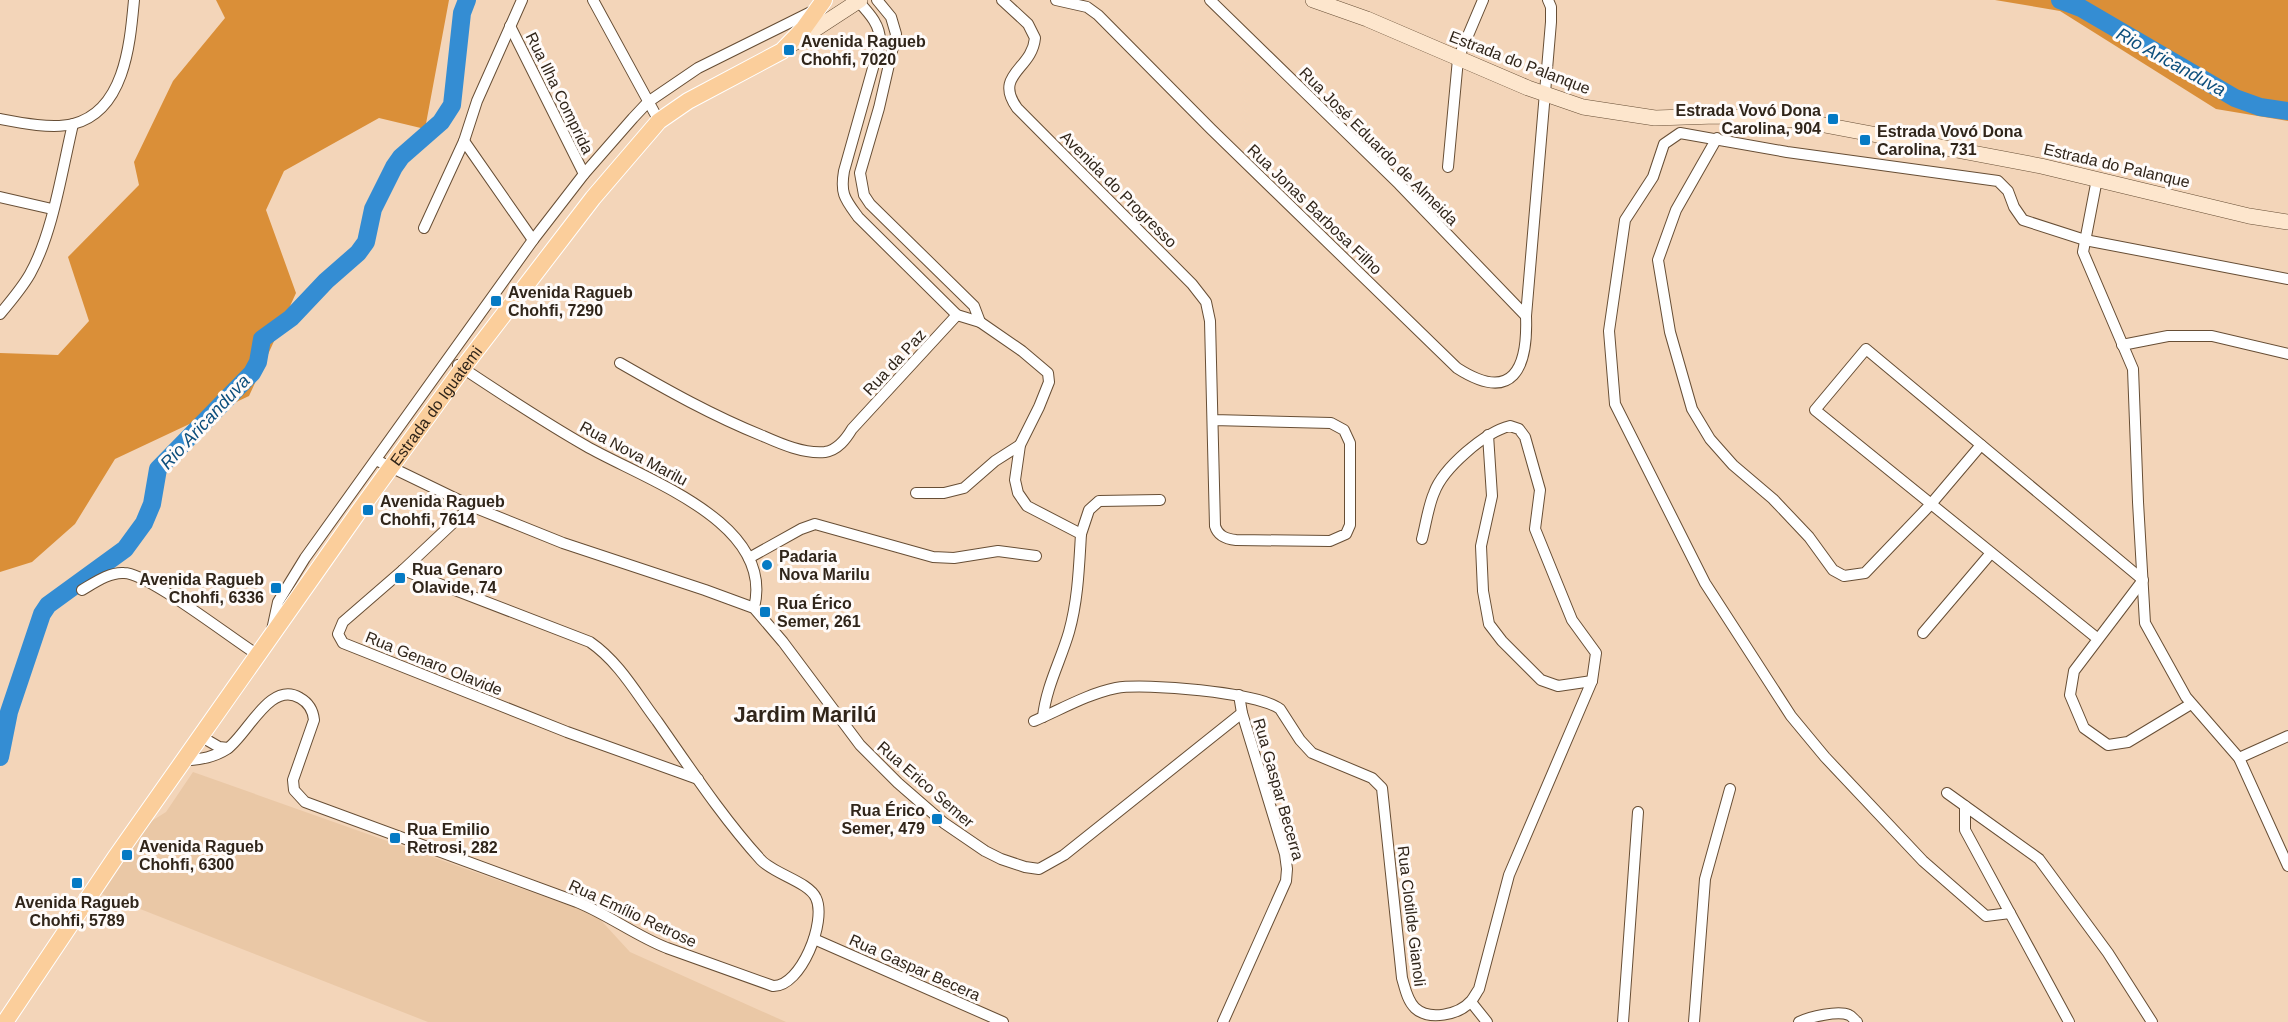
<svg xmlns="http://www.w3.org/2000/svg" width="2288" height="1022" viewBox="0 0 2288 1022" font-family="Helvetica,sans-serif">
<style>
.built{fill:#eac8a6}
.forest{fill:#da8f38}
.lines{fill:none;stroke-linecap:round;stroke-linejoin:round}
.river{stroke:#348dd3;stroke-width:18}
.street-casing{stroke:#674e35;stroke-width:12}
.secondary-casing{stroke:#674e35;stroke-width:16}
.primary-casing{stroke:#fff;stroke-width:18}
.street{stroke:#fff;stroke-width:10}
.secondary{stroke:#fde6cd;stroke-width:15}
.primary{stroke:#fbce9b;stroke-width:16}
.poi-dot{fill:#057ac4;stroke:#fffbf9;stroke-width:2}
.labels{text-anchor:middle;stroke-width:6;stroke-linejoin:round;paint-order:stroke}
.poi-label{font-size:16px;font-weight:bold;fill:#30251a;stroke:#fffbf9;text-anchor:start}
.street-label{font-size:16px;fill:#30251a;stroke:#fffbf9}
.water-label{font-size:18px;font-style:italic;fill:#0c4e7c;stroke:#fffbf9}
.district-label{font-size:22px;font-weight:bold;fill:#30251a;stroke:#fffbf9}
</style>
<rect width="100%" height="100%" fill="#f3d5b9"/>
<path class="built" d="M193,772L596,915L630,952L786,1022H428L102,894L150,822L166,812Z"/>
<g class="forest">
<path d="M216,0H449L425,129L379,118L284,171L266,210L296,293L249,396L115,459L75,524L32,562L0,572V353L58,355L89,321L68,257L139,185L134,162L173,81L225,18Z"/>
<path d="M1995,0H2288V121L2216,109L2060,11Z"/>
</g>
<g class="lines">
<g class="river">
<path d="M2060,0L2081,8L2235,98L2260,107L2288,111"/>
<path d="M0,757L9,712L42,614L48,605L125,549L144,523L152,504L158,469L252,373L258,362L262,339L291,318L326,281L358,253L366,242L373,209L394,167L401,157L441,122L452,105L462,13L467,0"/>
</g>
<g class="street-casing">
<g id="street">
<path d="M593,0L659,121"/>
<path d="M857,0C869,13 881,25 880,43L844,171C840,194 845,199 858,217L957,315L980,322L1022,351L1048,373L1049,382L1039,407L1020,445L1015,480L1018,493L1027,506L1081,534C1079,567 1078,600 1069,632C1061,660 1046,687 1043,717"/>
<path d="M877,0L891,17L896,34L879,108L860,173L864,195L870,204L974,306L980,322"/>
<path d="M1002,0L1028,24L1035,38C1032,70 993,74 1017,108L1192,284L1206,302L1210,321L1215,526C1218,536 1226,539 1236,540L1330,541L1346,534L1350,525V443L1344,430L1331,423L1213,420"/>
<path d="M1056,0L1087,7L1098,15L1211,129L1457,368C1513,404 1528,368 1526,316L1551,22V7L1548,0"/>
<path d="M1210,0L1399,184L1526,316"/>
<path d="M510,26L584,174"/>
<path d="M0,119C21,123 52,129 73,124C125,111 130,43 134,0"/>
<path d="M1717,138L1676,210L1658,260L1670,332L1692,409L1710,439L1733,465L1773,499L1809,537L1833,570L1844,576L1865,573L1931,504L1981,445"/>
<path d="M464,141L533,240"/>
<path d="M1448,167L1458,59L1483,0"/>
<path d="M2097,179L2083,252L2133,369L2138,502L2145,623L2186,697L2239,758L2288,866"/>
<path d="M0,197L52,209"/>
<path d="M424,228L464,141L477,101L522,0"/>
<path d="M0,314C11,301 22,288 30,274C53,233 62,170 73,124"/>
<path d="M2122,345L2168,336H2212L2288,354"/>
<path d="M620,363C667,390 713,416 763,436C781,444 804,454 825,452C838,450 846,439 852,429L957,315"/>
<path d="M458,365C500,393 542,421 586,446C643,479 776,522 754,608"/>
<path d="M1488,435L1492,496L1481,546L1483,591L1489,624L1502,641L1541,680L1558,686L1592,681"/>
<path d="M376,460L471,506L563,543L705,590L754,608L783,642L860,745L898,783L944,823L985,851L1001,859L1025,867L1039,869L1064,855L1242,713"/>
<path d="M916,493H944L964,488L995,461L1020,445"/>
<path d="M471,506L403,570L343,622L338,634L343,643L567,732L698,779"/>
<path d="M1081,534L1089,510L1099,501L1160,500"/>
<path d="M749,558L801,529L815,524L933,557L954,558L998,551L1036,556"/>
<path d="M82,590C94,583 109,572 124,573C148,573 232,639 258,655"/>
<path d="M272,630L278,602L305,558L533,240L584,174L633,118L648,102L698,68L815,10"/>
<path d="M1923,633L1991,553"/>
<path d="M2098,639L1815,410L1866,349L2143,580L2074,671L2070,695L2084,728L2108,745L2128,742L2191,704"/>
<path d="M1034,721C1060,710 1087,694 1116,688C1145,683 1257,692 1280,709L1300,740L1312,753L1372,778L1382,788L1402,978C1405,988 1407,1000 1415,1008C1429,1021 1459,1015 1471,1001C1474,998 1476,993 1479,989L1509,875L1592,681L1596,653L1572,620L1535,529L1540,490L1525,437L1519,429L1510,426C1485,432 1443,468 1434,493C1428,507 1426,524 1422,539"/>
<path d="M200,736L219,747L228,748"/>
<path d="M2239,758L2288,736"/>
<path d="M183,761C200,759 213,758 227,749C248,734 270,680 300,698C309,703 313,710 314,720L293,780L294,790L305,802L577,902C609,915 636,936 667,948L773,986C801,987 827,921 816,898C809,882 774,874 761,860C722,817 690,768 657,721C636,693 619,662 590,642L403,570"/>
<path d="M1947,793L2039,859L2108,953L2152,1022"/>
<path d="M1965,806V830L2069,1022"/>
<path d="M2010,913L1986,916L1923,861L1825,757L1791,716L1705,583L1615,404L1609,331L1625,220L1653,177L1664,144L1680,133L1787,152L1998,181L2008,191L2014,207L2023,220L2085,240L2288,279"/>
<path d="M814,939L1003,1022"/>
<path d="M1471,1002L1487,1022"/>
<path d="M1223,1022L1286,881L1287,869L1285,854L1242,713L1239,695"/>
<path d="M1623,1022L1638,812"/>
<path d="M1694,1022L1705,879L1730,789"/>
<path d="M1799,1022C1810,1017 1838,1010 1849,1015C1852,1016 1854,1020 1857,1022"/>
</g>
</g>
<g class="secondary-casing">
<g id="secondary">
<path d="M1313,0L1367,19L1528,88L1583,107L1655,118L1716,116L1798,120L2041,166L2249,216L2288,222"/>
<path d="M794,43L860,0"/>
</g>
</g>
<g class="primary-casing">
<g id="primary">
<path id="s1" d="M5,1022L115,858L359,511L468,361L593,198L659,121L688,101L782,51L804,28L824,0"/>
</g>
</g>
<use href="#street" class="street"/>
<use href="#secondary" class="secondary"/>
<use href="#primary" class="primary"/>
</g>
<g class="poi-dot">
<rect x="783" y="44" width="12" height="12" rx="3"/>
<rect x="1827" y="113" width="12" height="12" rx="3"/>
<rect x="1859" y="134" width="12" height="12" rx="3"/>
<rect x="490" y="295" width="12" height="12" rx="3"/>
<rect x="362" y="504" width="12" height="12" rx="3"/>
<circle cx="767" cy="565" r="6"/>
<rect x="394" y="572" width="12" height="12" rx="3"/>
<rect x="270" y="582" width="12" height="12" rx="3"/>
<rect x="759" y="606" width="12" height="12" rx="3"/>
<rect x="931" y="813" width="12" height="12" rx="3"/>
<rect x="389" y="832" width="12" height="12" rx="3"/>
<rect x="121" y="849" width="12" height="12" rx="3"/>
<rect x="71" y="877" width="12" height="12" rx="3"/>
</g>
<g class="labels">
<g class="poi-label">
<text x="801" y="47">Avenida Ragueb<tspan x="801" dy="18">Chohfi, 7020</tspan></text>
<text x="1821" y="116" text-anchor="end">Estrada Vovó Dona<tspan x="1821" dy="18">Carolina, 904</tspan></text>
<text x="1877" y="137">Estrada Vovó Dona<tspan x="1877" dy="18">Carolina, 731</tspan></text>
<text x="508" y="298">Avenida Ragueb<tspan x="508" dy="18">Chohfi, 7290</tspan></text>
<text x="380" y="507">Avenida Ragueb<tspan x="380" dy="18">Chohfi, 7614</tspan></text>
<text x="779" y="562">Padaria<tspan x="779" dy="18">Nova Marilu</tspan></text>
<text x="412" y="575">Rua Genaro<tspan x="412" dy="18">Olavide, 74</tspan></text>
<text x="264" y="585" text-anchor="end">Avenida Ragueb<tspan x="264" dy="18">Chohfi, 6336</tspan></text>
<text x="777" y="609">Rua Érico<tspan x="777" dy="18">Semer, 261</tspan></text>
<text x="925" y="816" text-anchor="end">Rua Érico<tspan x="925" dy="18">Semer, 479</tspan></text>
<text x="407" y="835">Rua Emilio<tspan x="407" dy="18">Retrosi, 282</tspan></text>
<text x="139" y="852">Avenida Ragueb<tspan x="139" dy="18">Chohfi, 6300</tspan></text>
<text x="77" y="908" text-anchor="middle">Avenida Ragueb<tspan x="77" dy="18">Chohfi, 5789</tspan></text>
</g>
<g class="street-label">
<text transform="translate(1520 62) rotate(21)" y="6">Estrada do Palanque</text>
<text transform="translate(560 93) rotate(64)" y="6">Rua Ilha Comprida</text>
<text transform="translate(1379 146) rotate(45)" y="6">Rua José Eduardo de Almeida</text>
<text transform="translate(2117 165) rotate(13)" y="6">Estrada do Palanque</text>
<text transform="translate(1119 189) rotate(45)" y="6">Avenida do Progresso</text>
<text transform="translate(1315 209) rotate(44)" y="6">Rua Jonas Barbosa Filho</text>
<text transform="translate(894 362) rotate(-47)" y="6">Rua da Paz</text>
<text dy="6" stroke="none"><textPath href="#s1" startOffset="752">Estrada do Iguatemi</textPath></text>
<text transform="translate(634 453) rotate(28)" y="6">Rua Nova Marilu</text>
<text transform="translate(434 663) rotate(22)" y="6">Rua Genaro Olavide</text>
<text transform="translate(926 784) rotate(41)" y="6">Rua Erico Semer</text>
<text transform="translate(1279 789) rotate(74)" y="6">Rua Gaspar Becerra</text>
<text transform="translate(633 913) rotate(25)" y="6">Rua Emílio Retrose</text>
<text transform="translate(1412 916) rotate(83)" y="6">Rua Clotilde Gianoli</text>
<text transform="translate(915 967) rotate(24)" y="6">Rua Gaspar Becera</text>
</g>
<g class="water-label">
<text transform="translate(2171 62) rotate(29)" y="6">Rio Aricanduva</text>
<text transform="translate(205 422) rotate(-47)" y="6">Rio Aricanduva</text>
</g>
<g class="district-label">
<text x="805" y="722">Jardim Marilú</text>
</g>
</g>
</svg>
